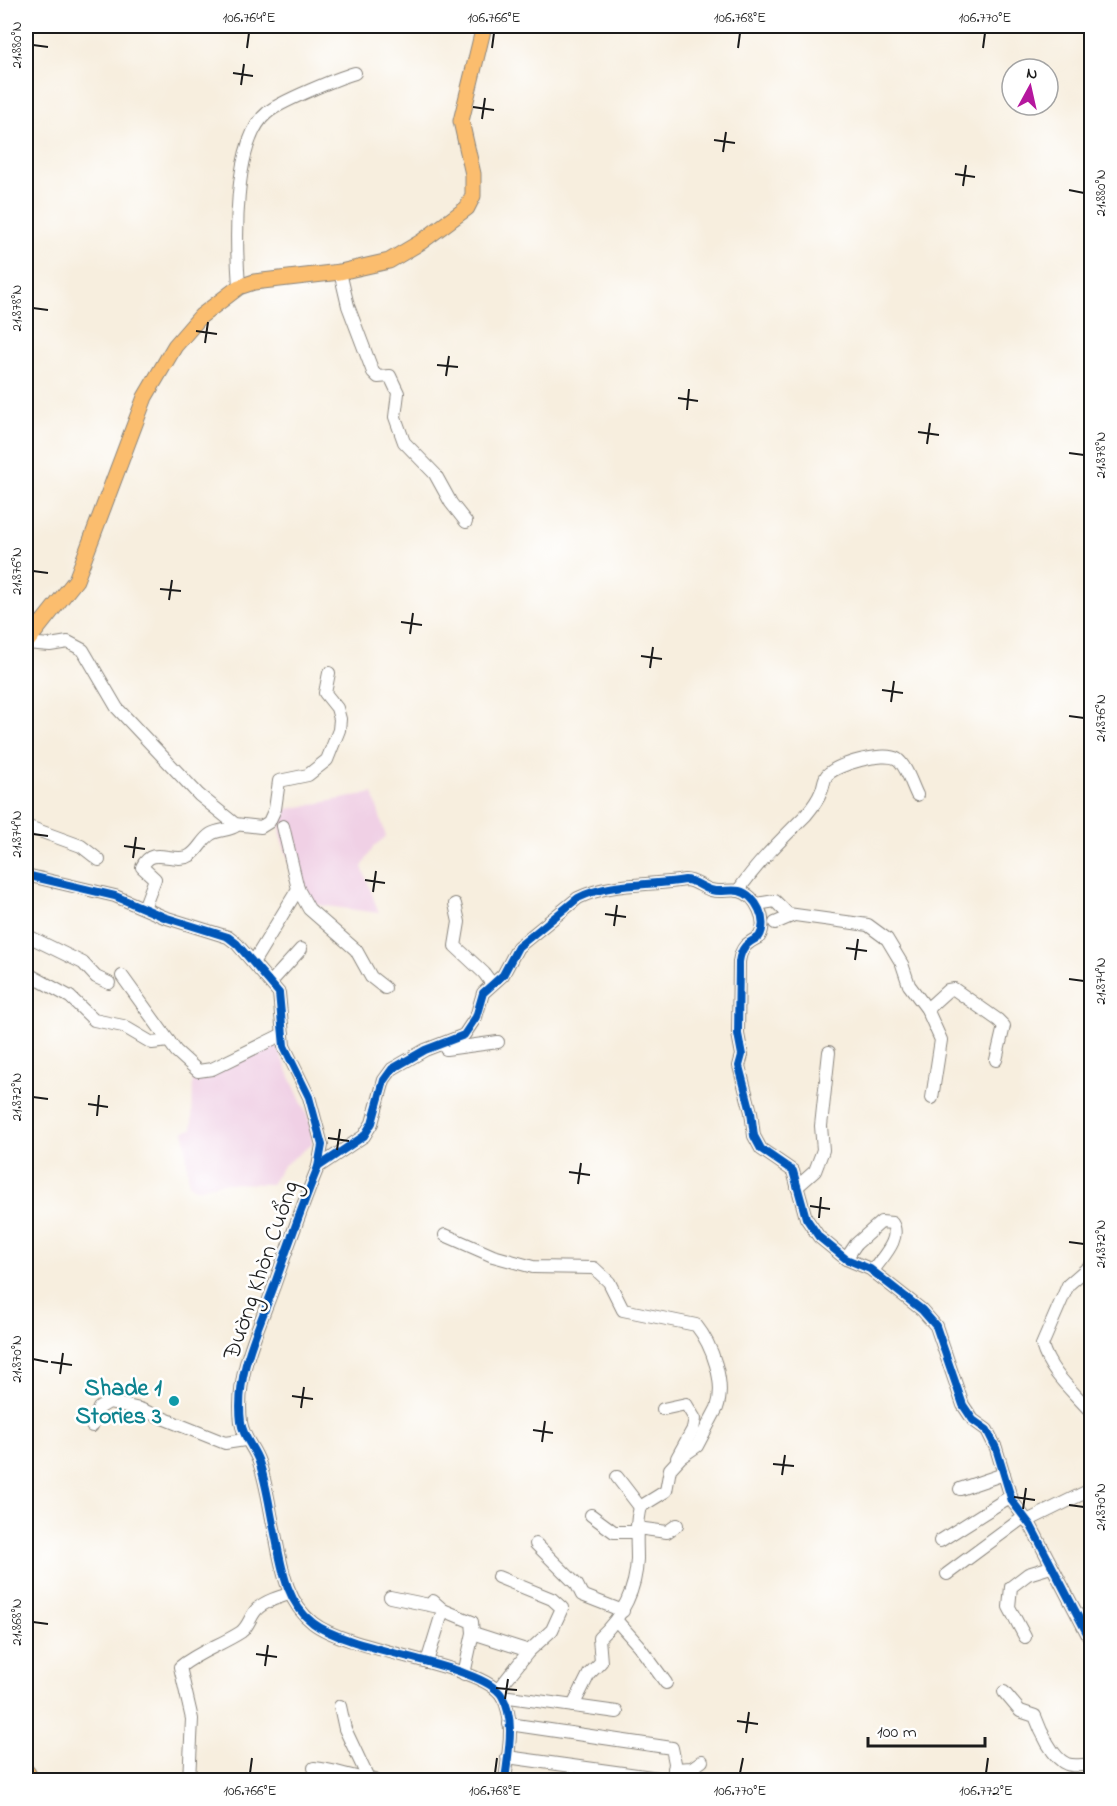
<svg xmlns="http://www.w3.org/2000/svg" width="1117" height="1806" viewBox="0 0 1117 1806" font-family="'Indie Flower',sans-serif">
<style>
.built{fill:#f0d0e5}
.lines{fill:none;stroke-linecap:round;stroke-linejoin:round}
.minor-casing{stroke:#8a857d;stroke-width:14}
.major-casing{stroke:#8a857d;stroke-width:17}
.highway-casing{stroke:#8a857d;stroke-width:20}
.minor{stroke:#fff;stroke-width:12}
.major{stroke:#fbbd6e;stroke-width:15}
.highway{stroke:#fbbd6e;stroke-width:18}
.cycleway-casing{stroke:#fff;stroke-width:11}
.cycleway{stroke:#0057b8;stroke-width:8}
.ticks{fill:none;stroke:#1c1c1c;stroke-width:2}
.culture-dot{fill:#0f9aa8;stroke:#fff;stroke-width:2}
.labels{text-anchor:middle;stroke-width:5;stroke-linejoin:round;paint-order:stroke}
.street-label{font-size:24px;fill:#1c1c1c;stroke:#fff}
.culture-label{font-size:24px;font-weight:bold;fill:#0d838f;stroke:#fff;text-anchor:end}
.neatline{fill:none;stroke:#1c1c1c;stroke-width:2}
.ticks-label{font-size:15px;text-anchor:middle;fill:#1c1c1c}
</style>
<rect width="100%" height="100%" fill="#fff"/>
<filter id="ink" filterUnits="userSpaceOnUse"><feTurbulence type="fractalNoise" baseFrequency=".0167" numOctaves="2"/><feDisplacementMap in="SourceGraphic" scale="12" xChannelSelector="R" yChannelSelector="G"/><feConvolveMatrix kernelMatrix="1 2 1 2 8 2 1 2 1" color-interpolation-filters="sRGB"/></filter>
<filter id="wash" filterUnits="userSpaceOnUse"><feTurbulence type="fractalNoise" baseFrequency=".008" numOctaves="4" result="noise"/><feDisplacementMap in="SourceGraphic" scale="24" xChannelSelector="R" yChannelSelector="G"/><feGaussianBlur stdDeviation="1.35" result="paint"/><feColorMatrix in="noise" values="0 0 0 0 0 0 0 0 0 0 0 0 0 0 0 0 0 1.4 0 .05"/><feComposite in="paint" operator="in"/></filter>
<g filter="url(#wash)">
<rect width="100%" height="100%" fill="#f7eede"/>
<g class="built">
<path d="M373,793L386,837L374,846L362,867L379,913L305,903L282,841L278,811Z"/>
<path d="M278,1038L280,1054L311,1124L312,1144L283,1166L271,1184L220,1183L196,1189L189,1184L184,1131L192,1129L193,1078Z"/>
</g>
</g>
<g filter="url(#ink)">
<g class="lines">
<g class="minor-casing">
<g id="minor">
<path d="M340,272L348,306L373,372L378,377L390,376L398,393L395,417L404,442L435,474L451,503L466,522"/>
<path d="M239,287C236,245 232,142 267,113C279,102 338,78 355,73"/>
<path d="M26,609L36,630"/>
<path d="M26,643L50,645L68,642L83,650L117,708L199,795L235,824L261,827L269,822L275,809L279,781L308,775L327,760L339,730L340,719L337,708L325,693L329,673"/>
<path d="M26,826L81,846L99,860"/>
<path d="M26,875L115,896L164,917L228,937L237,944L279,993L284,1046L309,1097L322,1145L318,1167C302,1206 288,1246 274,1286C258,1330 235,1374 241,1422C243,1438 254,1447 259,1462C266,1482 269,1504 273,1524C281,1559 283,1600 313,1623C350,1652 483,1664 502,1696C516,1720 508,1754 505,1780"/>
<path d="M298,889L309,909L356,950L371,977L385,988"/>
<path d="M738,891C757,863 782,839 806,815C811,809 818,800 821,792C824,787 823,780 827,775C837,764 884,751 897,759C906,765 912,785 917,795"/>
<path d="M455,904L459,922L455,946L484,973L492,984"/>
<path d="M757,904L775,901L788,914L868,925L887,939L902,964L909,985L927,1009L941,1040L932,1098"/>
<path d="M144,908L155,879L142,867C152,846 169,862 187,857C198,853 201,840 211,834C219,829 230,831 237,825"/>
<path d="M775,923L794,915"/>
<path d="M26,935L83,963L96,977L109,983"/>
<path d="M254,961L298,889L283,826"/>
<path d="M30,975L70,997L94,1020L123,1026L152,1043L169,1041"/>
<path d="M122,976L176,1051L198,1071L212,1069L283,1034"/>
<path d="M271,982L301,949"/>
<path d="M927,1009L948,990L954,989L998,1020L1004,1026L996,1060"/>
<path d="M446,1049L498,1042"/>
<path d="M318,1167L364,1136L372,1123L384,1080L392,1069L425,1050L464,1035L476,1017L483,993L503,975L518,947L578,898C610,882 650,886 685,880C695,880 701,887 711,890C720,893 730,889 739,891C756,895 769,921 759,937C747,943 741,947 739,962L738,1034L742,1055L739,1066L751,1112L754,1136L761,1149L793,1171L806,1218L819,1237L846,1259L870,1269L922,1310L936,1326L963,1405L973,1420L987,1430L996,1448L1012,1501L1031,1526L1092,1643"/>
<path d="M797,1187L815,1171L823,1150L821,1126L829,1052"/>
<path d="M445,1235L493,1256L533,1267L594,1268L609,1282L623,1310L696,1325C712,1345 726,1383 717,1408L697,1446L681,1457L670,1469L666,1491L640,1507C635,1525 637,1542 637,1559C636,1591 623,1616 599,1638L601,1662L589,1674L573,1706"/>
<path d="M846,1259L856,1244L881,1222L892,1223C902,1239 882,1257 873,1271"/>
<path d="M1092,1264L1068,1285L1042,1345C1050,1373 1073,1391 1092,1413"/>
<path d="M663,1409L686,1404L695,1419L693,1429L677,1458"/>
<path d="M92,1426L99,1408L109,1402L140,1409L225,1443L245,1440"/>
<path d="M617,1477L640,1507"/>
<path d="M960,1489L1004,1474"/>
<path d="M591,1515L614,1532H637"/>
<path d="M1027,1521L1092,1489"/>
<path d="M637,1528L667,1532L677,1525"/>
<path d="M940,1541L1011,1496"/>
<path d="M536,1544L577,1585L582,1595L623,1611"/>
<path d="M947,1574L1024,1517"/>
<path d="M390,1597L439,1607"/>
<path d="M433,1601L443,1610L472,1622L473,1633L464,1674"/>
<path d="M616,1620L639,1646L666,1683"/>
<path d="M473,1633L529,1651"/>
<path d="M1025,1637L1009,1607L1011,1587L1028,1574L1051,1567"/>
<path d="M427,1662L443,1610"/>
<path d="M498,1690L529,1651L552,1630L562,1608L552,1599L498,1577"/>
<path d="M1004,1692L1020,1711L1035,1716C1040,1730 1053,1759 1067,1764C1074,1767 1084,1764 1092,1765"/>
<path d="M502,1696L617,1712"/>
<path d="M340,1706L345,1729L369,1780"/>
<path d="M509,1724L672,1748L675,1763L673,1780"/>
<path d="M507,1757L673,1780"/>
<path d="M314,1768C335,1770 353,1778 374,1780"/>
<path d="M674,1769L692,1768L702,1761"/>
<path d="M189,1780L192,1719L180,1667C198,1652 221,1645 241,1632C249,1626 250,1616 257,1609C265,1601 279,1597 290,1594"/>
</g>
</g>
<g class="major-casing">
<path id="major" d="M26,643L76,580L145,397L175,346L201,316L239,287L254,282L340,272L389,261L421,242L467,208L473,196V174L461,121L484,26"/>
</g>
<g class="highway-casing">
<path id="highway" d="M26,1773L30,1780"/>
</g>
<use href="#minor" class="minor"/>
<use href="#major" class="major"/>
<use href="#highway" class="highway"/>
<g class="cycleway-casing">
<g id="cycleway">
<path d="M26,875L115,896L164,917L228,937L237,944L279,993L284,1046L309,1097L322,1145L318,1167C302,1206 288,1246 274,1286C258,1330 235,1374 241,1422C243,1438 254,1447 259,1462C266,1482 269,1504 273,1524C281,1559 283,1600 313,1623C350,1652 483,1664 502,1696C516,1720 508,1754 505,1780"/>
<path d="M318,1167L364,1136L372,1123L384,1080L392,1069L425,1050L464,1035L476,1017L483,993L503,975L518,947L578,898C610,882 650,886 685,880C695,880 701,887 711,890C720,893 730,889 739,891C756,895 769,921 759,937C747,943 741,947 739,962L738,1034L742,1055L739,1066L751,1112L754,1136L761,1149L793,1171L806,1218L819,1237L846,1259L870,1269L922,1310L936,1326L963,1405L973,1420L987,1430L996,1448L1012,1501L1031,1526L1092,1643"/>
</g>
</g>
<use href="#cycleway" class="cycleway"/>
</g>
</g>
<path class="ticks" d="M33,45L48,47M247,48L249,33M492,48L494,33M738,48L740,33M983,48L985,33M233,73L253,76M241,85L244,64M473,107L494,110M482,119L485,98M714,140L735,143M723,152L726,132M955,174L975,177M963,186L966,165M1069,190L1084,193M33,308L48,310M196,331L217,334M205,343L208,322M437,365L458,367M446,376L449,356M678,398L698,401M687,410L689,389M918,432L939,435M927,444L930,423M1069,453L1084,455M33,571L48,573M160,589L181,591M169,600L172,580M401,622L422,625M410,634L413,613M641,656L662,659M650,668L653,647M882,690L903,693M891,702L894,681M1069,716L1084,718M33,834L48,836M124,846L145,849M133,858L136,837M365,880L385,883M373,892L376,871M605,914L626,917M614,926L617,905M846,948L867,951M855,960L858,939M1069,979L1084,981M33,1097L48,1099M88,1104L108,1107M97,1116L99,1095M328,1138L349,1141M337,1150L340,1129M569,1172L590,1175M578,1184L581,1163M810,1206L830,1209M819,1218L821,1197M1069,1242L1084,1244M33,1359L48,1362M51,1362L72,1365M60,1374L63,1353M292,1396L313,1399M301,1408L304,1387M533,1430L553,1433M542,1442L545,1421M773,1464L794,1466M782,1475L785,1455M1014,1497L1035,1500M1069,1505L1084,1507M1023,1509L1026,1488M33,1622L48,1624M256,1654L277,1657M265,1666L268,1645M496,1688L517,1690M505,1699L508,1679M737,1721L758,1724M746,1733L749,1712M250,1773L252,1758M495,1773L497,1758M740,1773L743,1758M986,1773L988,1758"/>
<circle class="culture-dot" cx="174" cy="1401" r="6"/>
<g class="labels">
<g class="street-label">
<text transform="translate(260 1270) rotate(-71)" y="8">Đường Khòn Cuổng</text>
</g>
<g class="culture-label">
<text x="162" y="1395">Shade 1<tspan x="162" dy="28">Stories 3</tspan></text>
</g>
</g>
<rect width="1117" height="1806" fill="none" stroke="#fff" stroke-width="66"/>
<g transform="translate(1030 87) rotate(8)"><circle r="28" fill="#ffffff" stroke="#a4a4a4" stroke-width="1.5"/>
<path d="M0-4.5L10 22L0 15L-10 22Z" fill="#b5179e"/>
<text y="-9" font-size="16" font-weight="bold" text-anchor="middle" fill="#1c1c1c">N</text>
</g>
<path d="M868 1737v9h117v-9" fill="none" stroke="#1c1c1c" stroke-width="3"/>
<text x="877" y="1737" font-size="18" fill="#1c1c1c" stroke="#ffffff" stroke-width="4.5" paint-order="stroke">100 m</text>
<rect x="33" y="33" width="1051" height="1740" class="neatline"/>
<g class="ticks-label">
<text x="249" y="22">106.764°E</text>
<text x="494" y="22">106.766°E</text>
<text x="740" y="22">106.768°E</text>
<text x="985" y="22">106.770°E</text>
<text transform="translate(16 45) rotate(-90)" y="5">21.880°N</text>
<text transform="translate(1100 193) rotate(-90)" y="5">21.880°N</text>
<text transform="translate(16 308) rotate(-90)" y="5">21.878°N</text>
<text transform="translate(1100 455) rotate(-90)" y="5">21.878°N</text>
<text transform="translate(16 571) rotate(-90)" y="5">21.876°N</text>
<text transform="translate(1100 718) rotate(-90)" y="5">21.876°N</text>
<text transform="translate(16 834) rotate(-90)" y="5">21.874°N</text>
<text transform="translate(1100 981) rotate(-90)" y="5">21.874°N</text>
<text transform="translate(16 1097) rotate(-90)" y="5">21.872°N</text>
<text transform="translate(1100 1244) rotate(-90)" y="5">21.872°N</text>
<text transform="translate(16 1359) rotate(-90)" y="5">21.870°N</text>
<text transform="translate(1100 1507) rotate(-90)" y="5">21.870°N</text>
<text transform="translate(16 1622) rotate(-90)" y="5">21.868°N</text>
<text x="250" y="1795">106.766°E</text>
<text x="495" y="1795">106.768°E</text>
<text x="740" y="1795">106.770°E</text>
<text x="986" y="1795">106.772°E</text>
</g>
</svg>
